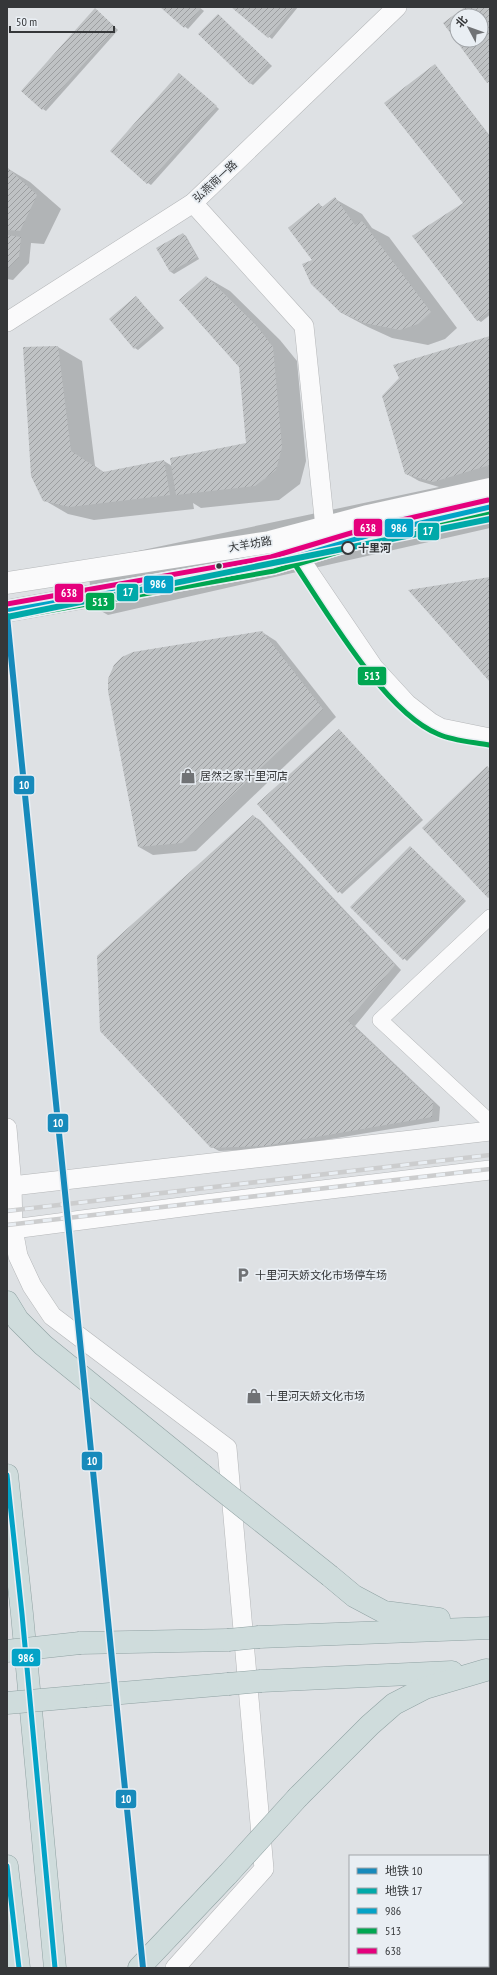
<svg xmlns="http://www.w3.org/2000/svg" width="497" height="1975" viewBox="0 0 497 1975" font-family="'PT Sans Narrow','Noto Sans SC',sans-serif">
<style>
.shadow{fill:#0003}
.building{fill:url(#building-hatch);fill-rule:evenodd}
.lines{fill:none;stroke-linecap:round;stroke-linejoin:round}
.minor-casing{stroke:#b5b7b9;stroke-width:16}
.tertiary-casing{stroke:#b5b7b9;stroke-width:20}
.secondary-casing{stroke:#b5b7b9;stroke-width:23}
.trunk-casing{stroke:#90a2a3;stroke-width:23}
.minor{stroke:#fafafb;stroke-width:15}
.tertiary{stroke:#fafafb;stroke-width:19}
.secondary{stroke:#fafafb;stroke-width:22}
.trunk{stroke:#cfdcdc;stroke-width:22}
.rail-casing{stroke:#cccdce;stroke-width:4.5}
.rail{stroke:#e9eef3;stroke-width:3;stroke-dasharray:9;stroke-linecap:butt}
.trunk-bridge-casing{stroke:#90a2a3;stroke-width:23;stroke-linecap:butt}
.trunk-bridge{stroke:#cfdcdc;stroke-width:22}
.bus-1-casing{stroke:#e9eef3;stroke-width:8}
.bus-2-casing{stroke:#e9eef3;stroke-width:8}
.bus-3-casing{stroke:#e9eef3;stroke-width:8}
.bus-1{stroke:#03a3c7;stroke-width:5}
.bus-2{stroke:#00a651;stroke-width:5}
.bus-3{stroke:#e5007d;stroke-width:5}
.metro-1-casing{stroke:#e9eef3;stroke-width:9}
.metro-2-casing{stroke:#e9eef3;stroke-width:9}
.metro-1{stroke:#178abb;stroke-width:6}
.metro-2{stroke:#00a9a9;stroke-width:6}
.stop-dot{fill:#e9eef3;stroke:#353739;stroke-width:2}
.bus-dot{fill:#353739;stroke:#e9eef3;stroke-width:1.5}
.labels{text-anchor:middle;stroke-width:3.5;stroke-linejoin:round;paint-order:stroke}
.street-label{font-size:11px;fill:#353739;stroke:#e9eef3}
.stop-label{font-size:11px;font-weight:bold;fill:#353739;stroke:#e9eef3;text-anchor:start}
.poi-label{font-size:11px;fill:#353739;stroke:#e9eef3;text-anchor:start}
.line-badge{stroke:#e9eef3;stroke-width:1.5}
.badge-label{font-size:11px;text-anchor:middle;font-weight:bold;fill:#fff}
</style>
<defs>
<pattern id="building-hatch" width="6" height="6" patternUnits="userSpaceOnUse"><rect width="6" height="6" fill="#bfc2c4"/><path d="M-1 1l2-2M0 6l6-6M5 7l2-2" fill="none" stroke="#9c9ea0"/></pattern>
</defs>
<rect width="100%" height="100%" fill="#dee1e4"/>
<g class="shadow">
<path d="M162,7H199L204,11L188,29Z"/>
<path d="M233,7H298L272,39Z"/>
<path d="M98,12L118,30L46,111L43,109Z"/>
<path d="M218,15L272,66L253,85L250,83Z"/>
<path d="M435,65L490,136V315L481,322L478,320L465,203Z"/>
<path d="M180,74L219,109L151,185L148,183Z"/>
<path d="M7,168L30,182L61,209L44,244L31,243L29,263L13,280L7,279Z"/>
<path d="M335,199L362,214L372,228L389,237L457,328L445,339L428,345L392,338L368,327L340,312L314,260L319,205L323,207Z"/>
<path d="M183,234L186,236L199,259L174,274L171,272L158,248Z"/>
<path d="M206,277L230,291L280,340L297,361L306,461L300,484L279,500L201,508L193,503L194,509L94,520L68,514L44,500L58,347L82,361L95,466L105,473L164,461L172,466L247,444L240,367Z"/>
<path d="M136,297L164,328L138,350L135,348Z"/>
<path d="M490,337V528L108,615L94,607L86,562L439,487L419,481L405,473Z"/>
<path d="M262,632L276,641L336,717L196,851L153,855L139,847Z"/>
<path d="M339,730L423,820L342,894L258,804Z"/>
<path d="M253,816L260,820L401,970L355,1026L440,1107L439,1121L271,1149L219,1151L212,1147Z"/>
<path d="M413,849L466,901L407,961L351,907Z"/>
</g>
<g class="building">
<path d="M160,7H200L201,8L184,28Z"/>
<path d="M231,7H294L268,38Z"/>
<path d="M465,7H490V81L487,83L443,23ZM457,16H481V40H457Z"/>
<path d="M95,8L116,28L42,110L21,91Z"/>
<path d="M218,14L269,63L250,84L198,34Z"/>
<path d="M435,64L490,137V311L477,321L412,236L463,203L384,103Z"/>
<path d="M179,73L217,106L147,184L110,151Z"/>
<path d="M7,167L37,195L20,231L7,230Z"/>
<path d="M335,197L355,225L362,221L431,312L418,324L400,330L364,323L340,312L311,284L302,264L312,260L288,228L319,203L322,207Z"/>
<path d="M183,233L197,257L170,272L156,248Z"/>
<path d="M7,235L21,237L19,257L7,269Z"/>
<path d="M206,276L256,325L273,347L282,447L276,470L255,486L176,495L170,458L246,443L239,367L179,300Z"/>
<path d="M136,296L161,326L134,349L109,319Z"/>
<path d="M490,336V465L433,482L405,474L382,396L399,378L393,365Z"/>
<path d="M58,346L71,451L103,472L164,460L170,495L70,507L43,501L31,476L23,347Z"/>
<path d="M490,577V682L408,590Z"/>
<path d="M262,631L323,709L182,843L138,847L108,691V679L114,665L122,657L133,652Z"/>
<path d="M339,729L421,818L338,893L257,804Z"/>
<path d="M487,766L490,769V895L488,898L422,828Z"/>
<path d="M253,815L395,965L348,1021L433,1102L432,1117L264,1146L211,1148L100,1031L97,956Z"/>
<path d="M410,846L464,899L403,960L350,907Z"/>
</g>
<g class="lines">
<g class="minor-casing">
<path id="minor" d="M490,917L380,1020L490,1122"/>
</g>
<g class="tertiary-casing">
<g id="tertiary">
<path d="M193,203L304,326L325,527"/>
<path d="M7,322L193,203L397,7"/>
<path d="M298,556L374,668L407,704L430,722L441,728L490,738"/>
<path d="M7,1128L12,1186L13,1229L18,1256L32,1286L52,1316L227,1448L264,1869L175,1968"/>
<path d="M12,1186L490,1131"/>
<path d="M13,1229L205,1204L490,1170"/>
</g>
</g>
<g class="secondary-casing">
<g id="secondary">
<path d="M7,583L270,542L368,516L490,489"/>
<path d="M7,611L273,564L373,534L490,507"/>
</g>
</g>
<g class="trunk-casing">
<g id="trunk">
<path d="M7,1302L18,1320L43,1345L203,1475"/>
<path d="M7,1475L22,1614L55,1968"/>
<path d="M330,1576L354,1596L384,1612L439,1619"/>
<path d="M259,1637L490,1628"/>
<path d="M80,1643L228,1640"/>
<path d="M261,1681L452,1672"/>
<path d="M86,1696L228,1684"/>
<path d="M298,1797L370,1725L394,1704L425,1688L486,1670"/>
<path d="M7,1866L19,1968"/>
<path d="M139,1968L228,1874"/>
</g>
</g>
<use href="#minor" class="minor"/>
<use href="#tertiary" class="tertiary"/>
<use href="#secondary" class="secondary"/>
<use href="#trunk" class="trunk"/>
<g class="rail-casing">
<g id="rail">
<path d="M7,1211L490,1155"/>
<path d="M7,1225L490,1169"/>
</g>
</g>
<use href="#rail" class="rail"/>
<g class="trunk-bridge-casing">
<g id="trunk-bridge">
<path d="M203,1475L330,1576"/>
<path d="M228,1640L259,1637"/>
<path d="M7,1651L80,1643"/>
<path d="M228,1684L261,1681"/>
<path d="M7,1703L86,1696"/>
<path d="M228,1874L298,1797"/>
</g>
</g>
<use href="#trunk-bridge" class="trunk-bridge"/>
<g class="bus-1-casing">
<g id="bus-1">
<path d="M7,611L273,564L373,534L490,507"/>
<path d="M7,1475L22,1614L55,1968"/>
<path d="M7,1866L19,1968"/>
</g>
</g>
<g class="bus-2-casing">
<g id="bus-2">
<path d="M292,560C325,609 384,712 438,734C453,741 473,742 489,745"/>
<path d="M8,618L274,571L375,541L490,514"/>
</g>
</g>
<g class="bus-3-casing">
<path id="bus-3" d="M7,604L271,557L371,527L488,500"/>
</g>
<use href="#bus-1" class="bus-1"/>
<use href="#bus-2" class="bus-2"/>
<use href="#bus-3" class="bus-3"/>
<g class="metro-1-casing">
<path id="metro-1" d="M7,616L143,1968"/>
</g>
<g class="metro-2-casing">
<path id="metro-2" d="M7,617L490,519"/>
</g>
<use href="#metro-1" class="metro-1"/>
<use href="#metro-2" class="metro-2"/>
</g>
<defs>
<g id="shop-bare" transform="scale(1.2)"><path d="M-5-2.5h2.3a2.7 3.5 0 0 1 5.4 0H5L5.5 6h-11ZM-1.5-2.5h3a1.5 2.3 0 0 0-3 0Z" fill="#707275" stroke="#e9eef3" stroke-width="2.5" paint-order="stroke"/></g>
<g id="parking-bare" transform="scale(1.2)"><path d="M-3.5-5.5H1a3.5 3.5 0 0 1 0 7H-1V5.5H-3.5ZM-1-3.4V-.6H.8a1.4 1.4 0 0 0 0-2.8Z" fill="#707275" stroke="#e9eef3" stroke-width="2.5" paint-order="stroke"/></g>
</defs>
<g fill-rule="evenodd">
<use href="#shop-bare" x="188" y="776"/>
<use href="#parking-bare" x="243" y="1275"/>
<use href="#shop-bare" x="254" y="1396"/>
</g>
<circle class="stop-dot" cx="348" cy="548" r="6"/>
<circle class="bus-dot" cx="219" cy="566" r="3.5"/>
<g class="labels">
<g class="street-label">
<text transform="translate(215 181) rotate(-43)" y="4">弘燕南一路</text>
<text transform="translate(250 544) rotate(-10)" y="4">大羊坊路</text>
</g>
<g class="stop-label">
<text x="358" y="552">十里河</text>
</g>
<g class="poi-label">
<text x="200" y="780">居然之家十里河店</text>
<text x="255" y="1279">十里河天娇文化市场停车场</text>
<text x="266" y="1400">十里河天娇文化市场</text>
</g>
</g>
<g class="line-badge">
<rect x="353" y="518" width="30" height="19" rx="4" fill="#e5007d"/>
<rect x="384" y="518" width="30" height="20" rx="4" fill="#03a3c7"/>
<rect x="417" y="522" width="23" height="19" rx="4" fill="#00a9a9"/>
<rect x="143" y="575" width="31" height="19" rx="4" fill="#03a3c7"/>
<rect x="116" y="583" width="23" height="19" rx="4" fill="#00a9a9"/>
<rect x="54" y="583" width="30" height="20" rx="4" fill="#e5007d"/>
<rect x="85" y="592" width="30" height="19" rx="4" fill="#00a651"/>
<rect x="357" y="666" width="30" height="20" rx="4" fill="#00a651"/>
<rect x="13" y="775" width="22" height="20" rx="4" fill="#178abb"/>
<rect x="47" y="1113" width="22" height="20" rx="4" fill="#178abb"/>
<rect x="81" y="1451" width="22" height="20" rx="4" fill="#178abb"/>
<rect x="11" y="1648" width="30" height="19" rx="4" fill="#03a3c7"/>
<rect x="115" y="1789" width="22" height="20" rx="4" fill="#178abb"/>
</g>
<g class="badge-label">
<text x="368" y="532">638</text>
<text x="399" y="532">986</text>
<text x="428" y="535">17</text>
<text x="158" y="588">986</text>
<text x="128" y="596">17</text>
<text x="69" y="597">638</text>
<text x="100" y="606">513</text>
<text x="372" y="680">513</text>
<text x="24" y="789">10</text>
<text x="58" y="1127">10</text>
<text x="92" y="1465">10</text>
<text x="26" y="1662">986</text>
<text x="126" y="1803">10</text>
</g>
<rect width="497" height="1975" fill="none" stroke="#353739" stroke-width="16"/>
<rect x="349" y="1855" width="140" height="112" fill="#e9eef3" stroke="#a1a5a9"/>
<rect x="357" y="1868" width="20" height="6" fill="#178abb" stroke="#a1a5a9"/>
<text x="385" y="1875" font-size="12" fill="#353739">地铁 10</text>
<rect x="357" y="1888" width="20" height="6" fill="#00a9a9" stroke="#a1a5a9"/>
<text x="385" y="1895" font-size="12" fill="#353739">地铁 17</text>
<rect x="357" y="1908" width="20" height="6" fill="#03a3c7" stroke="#a1a5a9"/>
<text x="385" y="1915" font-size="12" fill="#353739">986</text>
<rect x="357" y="1928" width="20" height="6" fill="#00a651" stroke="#a1a5a9"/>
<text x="385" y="1935" font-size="12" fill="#353739">513</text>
<rect x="357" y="1948" width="20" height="6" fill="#e5007d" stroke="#a1a5a9"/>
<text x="385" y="1955" font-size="12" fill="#353739">638</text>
<g transform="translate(469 28) rotate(311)"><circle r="19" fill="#e9eef3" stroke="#a1a5a9"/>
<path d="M0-3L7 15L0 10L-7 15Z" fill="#707275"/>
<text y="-6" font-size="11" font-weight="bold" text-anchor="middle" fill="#353739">北</text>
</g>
<path d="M10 26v6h104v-6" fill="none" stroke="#353739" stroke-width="2"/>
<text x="16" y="26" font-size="12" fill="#353739" stroke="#e9eef3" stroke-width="3" paint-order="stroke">50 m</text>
</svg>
